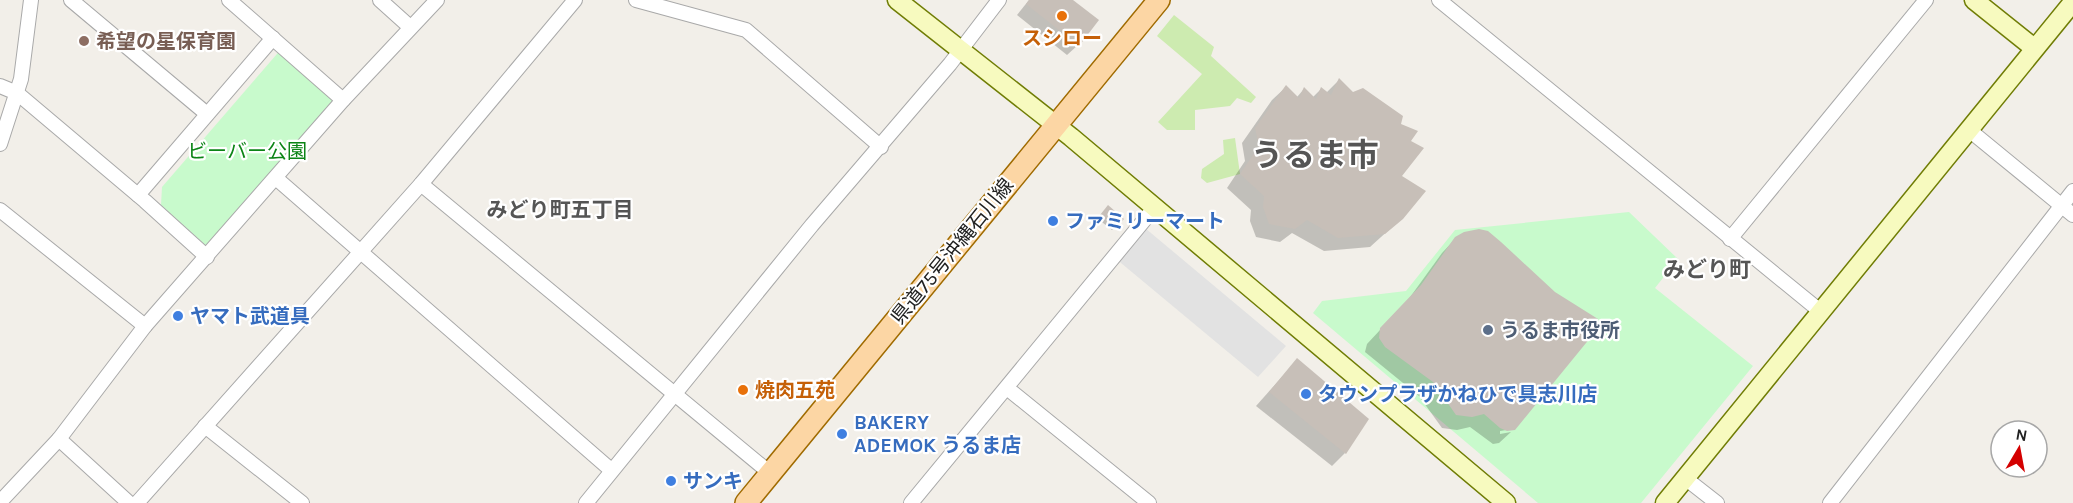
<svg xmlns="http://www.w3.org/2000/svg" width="2073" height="503" viewBox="0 0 2073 503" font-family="Karla,'Noto Sans JP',sans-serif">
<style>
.grass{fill:#cdebb0}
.park{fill:#c8facc}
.parking{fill:#e2e2e2}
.shadow{fill:#0003}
.building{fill:#c7bfb8}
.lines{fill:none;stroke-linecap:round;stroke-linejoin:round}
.street-casing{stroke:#a9a9a9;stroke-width:16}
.secondary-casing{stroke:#707d05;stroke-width:21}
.primary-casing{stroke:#a06b00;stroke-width:24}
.street{stroke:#fff;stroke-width:14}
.secondary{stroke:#f7fabf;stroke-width:18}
.primary{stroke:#fcd6a4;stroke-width:21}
.food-dot{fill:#e8710a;stroke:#fff;stroke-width:2}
.education-dot{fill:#8d6e63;stroke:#fff;stroke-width:2}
.shop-dot{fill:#3f7fe0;stroke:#fff;stroke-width:2}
.service-dot{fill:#5c6f8a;stroke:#fff;stroke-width:2}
.labels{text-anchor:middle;stroke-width:4.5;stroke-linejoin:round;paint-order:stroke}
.food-label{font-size:20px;font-weight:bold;fill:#c56008;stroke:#fff}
.education-label{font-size:20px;font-weight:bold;fill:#785e54;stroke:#fff;text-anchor:start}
.park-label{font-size:20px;fill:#0c8416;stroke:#fff}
.shop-label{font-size:20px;font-weight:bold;fill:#366cbe;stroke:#fff;text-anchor:start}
.street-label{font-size:20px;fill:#222;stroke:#fff}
.service-label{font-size:20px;font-weight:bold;fill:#4e5e75;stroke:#fff;text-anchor:start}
.neighbourhood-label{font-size:21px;font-weight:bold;fill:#555;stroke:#fff}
.quarter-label{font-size:22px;font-weight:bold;fill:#555;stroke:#fff}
.town-label{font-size:32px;font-weight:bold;fill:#555;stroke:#fff}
</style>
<rect width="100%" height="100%" fill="#f2efe9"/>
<g class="grass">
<path d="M1174,15L1214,47L1211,56L1256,97L1251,103L1237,98L1230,106L1195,110V130H1167L1158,122L1202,74L1157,36Z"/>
<path d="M1235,138L1240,174L1207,183L1201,178L1202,169L1224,154L1223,140Z"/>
</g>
<g class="park">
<path d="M283,47L343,100L212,251L161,205L162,187Z"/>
<path d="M1629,212L1678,259L1655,288L1753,366L1641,503H1538L1313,313L1322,301L1406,291L1455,230Z"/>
</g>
<path class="parking" d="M1145,228L1286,346L1258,377L1115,258Z"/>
<g class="shadow">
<path d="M1029,0H1071L1078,45L1067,55L1017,15Z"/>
<path d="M1339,80L1353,93L1399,125L1408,141L1399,176L1402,218L1370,247L1324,251L1292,233L1280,242L1256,237L1250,221L1251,210L1227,188L1245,161L1242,143L1272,100L1286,87L1297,97L1304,89L1312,98L1321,89L1326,93Z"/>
<path d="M1105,211L1122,219L1112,230L1098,219Z"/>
<path d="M1456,238L1513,429L1500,431V434L1511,432L1499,443L1493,444L1470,427L1457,430L1442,428L1419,396L1365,352L1367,344L1408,300L1442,253Z"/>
<path d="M1297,360L1345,453L1332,466L1256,406Z"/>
</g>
<g class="building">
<path d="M1029,0H1073L1099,20L1079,46L1026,4Z"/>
<path d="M1339,78L1353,92L1363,88L1403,116L1401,124L1418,131L1411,141L1424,148L1402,176L1426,191L1403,219L1385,234L1338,238L1307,220L1295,229L1269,224L1263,207L1264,196L1240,174L1259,146L1255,128L1286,85L1299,98L1304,87L1316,99L1321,87L1331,95Z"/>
<path d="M1108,205L1124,219L1116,228L1100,215Z"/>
<path d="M1479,229L1488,231L1501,242L1555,292L1598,319L1595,332L1515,430L1507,431L1500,428L1484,414L1472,417L1456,415L1433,382L1385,347L1379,338L1380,328L1421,285L1455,237L1464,232Z"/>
<path d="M1297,358L1369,419L1346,454L1269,392Z"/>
</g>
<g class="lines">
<g class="street-casing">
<g id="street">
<path d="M71,0L207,114"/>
<path d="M229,0L343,100"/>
<path d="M380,0L410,27"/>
<path d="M636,0L746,30L881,147"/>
<path d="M1439,0L1820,311"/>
<path d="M0,86L17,93L145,201L207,257"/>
<path d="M1968,129L2073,215"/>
<path d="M0,144L21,79L31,0"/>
<path d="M277,179L611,470"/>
<path d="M421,184L770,473"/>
<path d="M138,195L273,38"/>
<path d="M0,210L145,326"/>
<path d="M1730,239L1926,0"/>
<path d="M1007,388L1149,503"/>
<path d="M205,426L302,503"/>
<path d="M59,439L129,503"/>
<path d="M1685,478L1717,503"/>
<path d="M0,502L59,439L145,326L343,100L437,0"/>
<path d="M137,503L421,184L575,0"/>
<path d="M586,503L812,225L950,64L999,0"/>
<path d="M911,503L1155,207"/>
<path d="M1830,503L2073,191"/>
</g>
</g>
<g class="secondary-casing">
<g id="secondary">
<path d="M897,0L1071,137L1506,503"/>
<path d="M1974,0L2034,48"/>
<path d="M1665,503L2073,2"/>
</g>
</g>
<g class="primary-casing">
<path id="primary" d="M746,503L1159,0"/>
</g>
<use href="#street" class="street"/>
<use href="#secondary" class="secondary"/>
<use href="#primary" class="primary"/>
</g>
<g class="food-dot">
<circle cx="1062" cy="16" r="6"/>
<circle cx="743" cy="390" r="6"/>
</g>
<circle class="education-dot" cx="84" cy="41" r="6"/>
<g class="shop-dot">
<circle cx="1053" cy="221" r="6"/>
<circle cx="178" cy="316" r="6"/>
<circle cx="1306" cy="394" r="6"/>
<circle cx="842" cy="434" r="6"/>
<circle cx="671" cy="481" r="6"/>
</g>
<circle class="service-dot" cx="1488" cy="330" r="6"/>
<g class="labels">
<g class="food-label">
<text x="1062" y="45">スシロー</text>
<text x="755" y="397" text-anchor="start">焼肉五苑</text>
</g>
<g class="education-label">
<text x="96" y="48">希望の星保育園</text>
</g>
<g class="park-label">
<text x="247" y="158">ビーバー公園</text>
</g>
<g class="shop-label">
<text x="1065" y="228">ファミリーマート</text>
<text x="190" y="323">ヤマト武道具</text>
<text x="1318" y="401">タウンプラザかねひで具志川店</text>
<text x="854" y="429">BAKERY<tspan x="854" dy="23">ADEMOK うるま店</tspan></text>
<text x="683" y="488">サンキ</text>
</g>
<g class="street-label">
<text transform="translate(952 251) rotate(-51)" y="7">県道75号沖縄石川線</text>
</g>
<g class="service-label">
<text x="1500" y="337">うるま市役所</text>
</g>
<g class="neighbourhood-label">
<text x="560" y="217">みどり町五丁目</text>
</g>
<g class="quarter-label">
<text x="1707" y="277">みどり町</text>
</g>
<g class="town-label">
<text x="1315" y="166">うるま市</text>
</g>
</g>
<g transform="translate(2019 449) rotate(10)"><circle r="28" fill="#ffffff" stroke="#a7a7a7" stroke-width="1.5"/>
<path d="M0-4.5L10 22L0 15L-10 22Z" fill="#d40000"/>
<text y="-9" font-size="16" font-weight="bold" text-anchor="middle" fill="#222222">N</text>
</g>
</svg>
